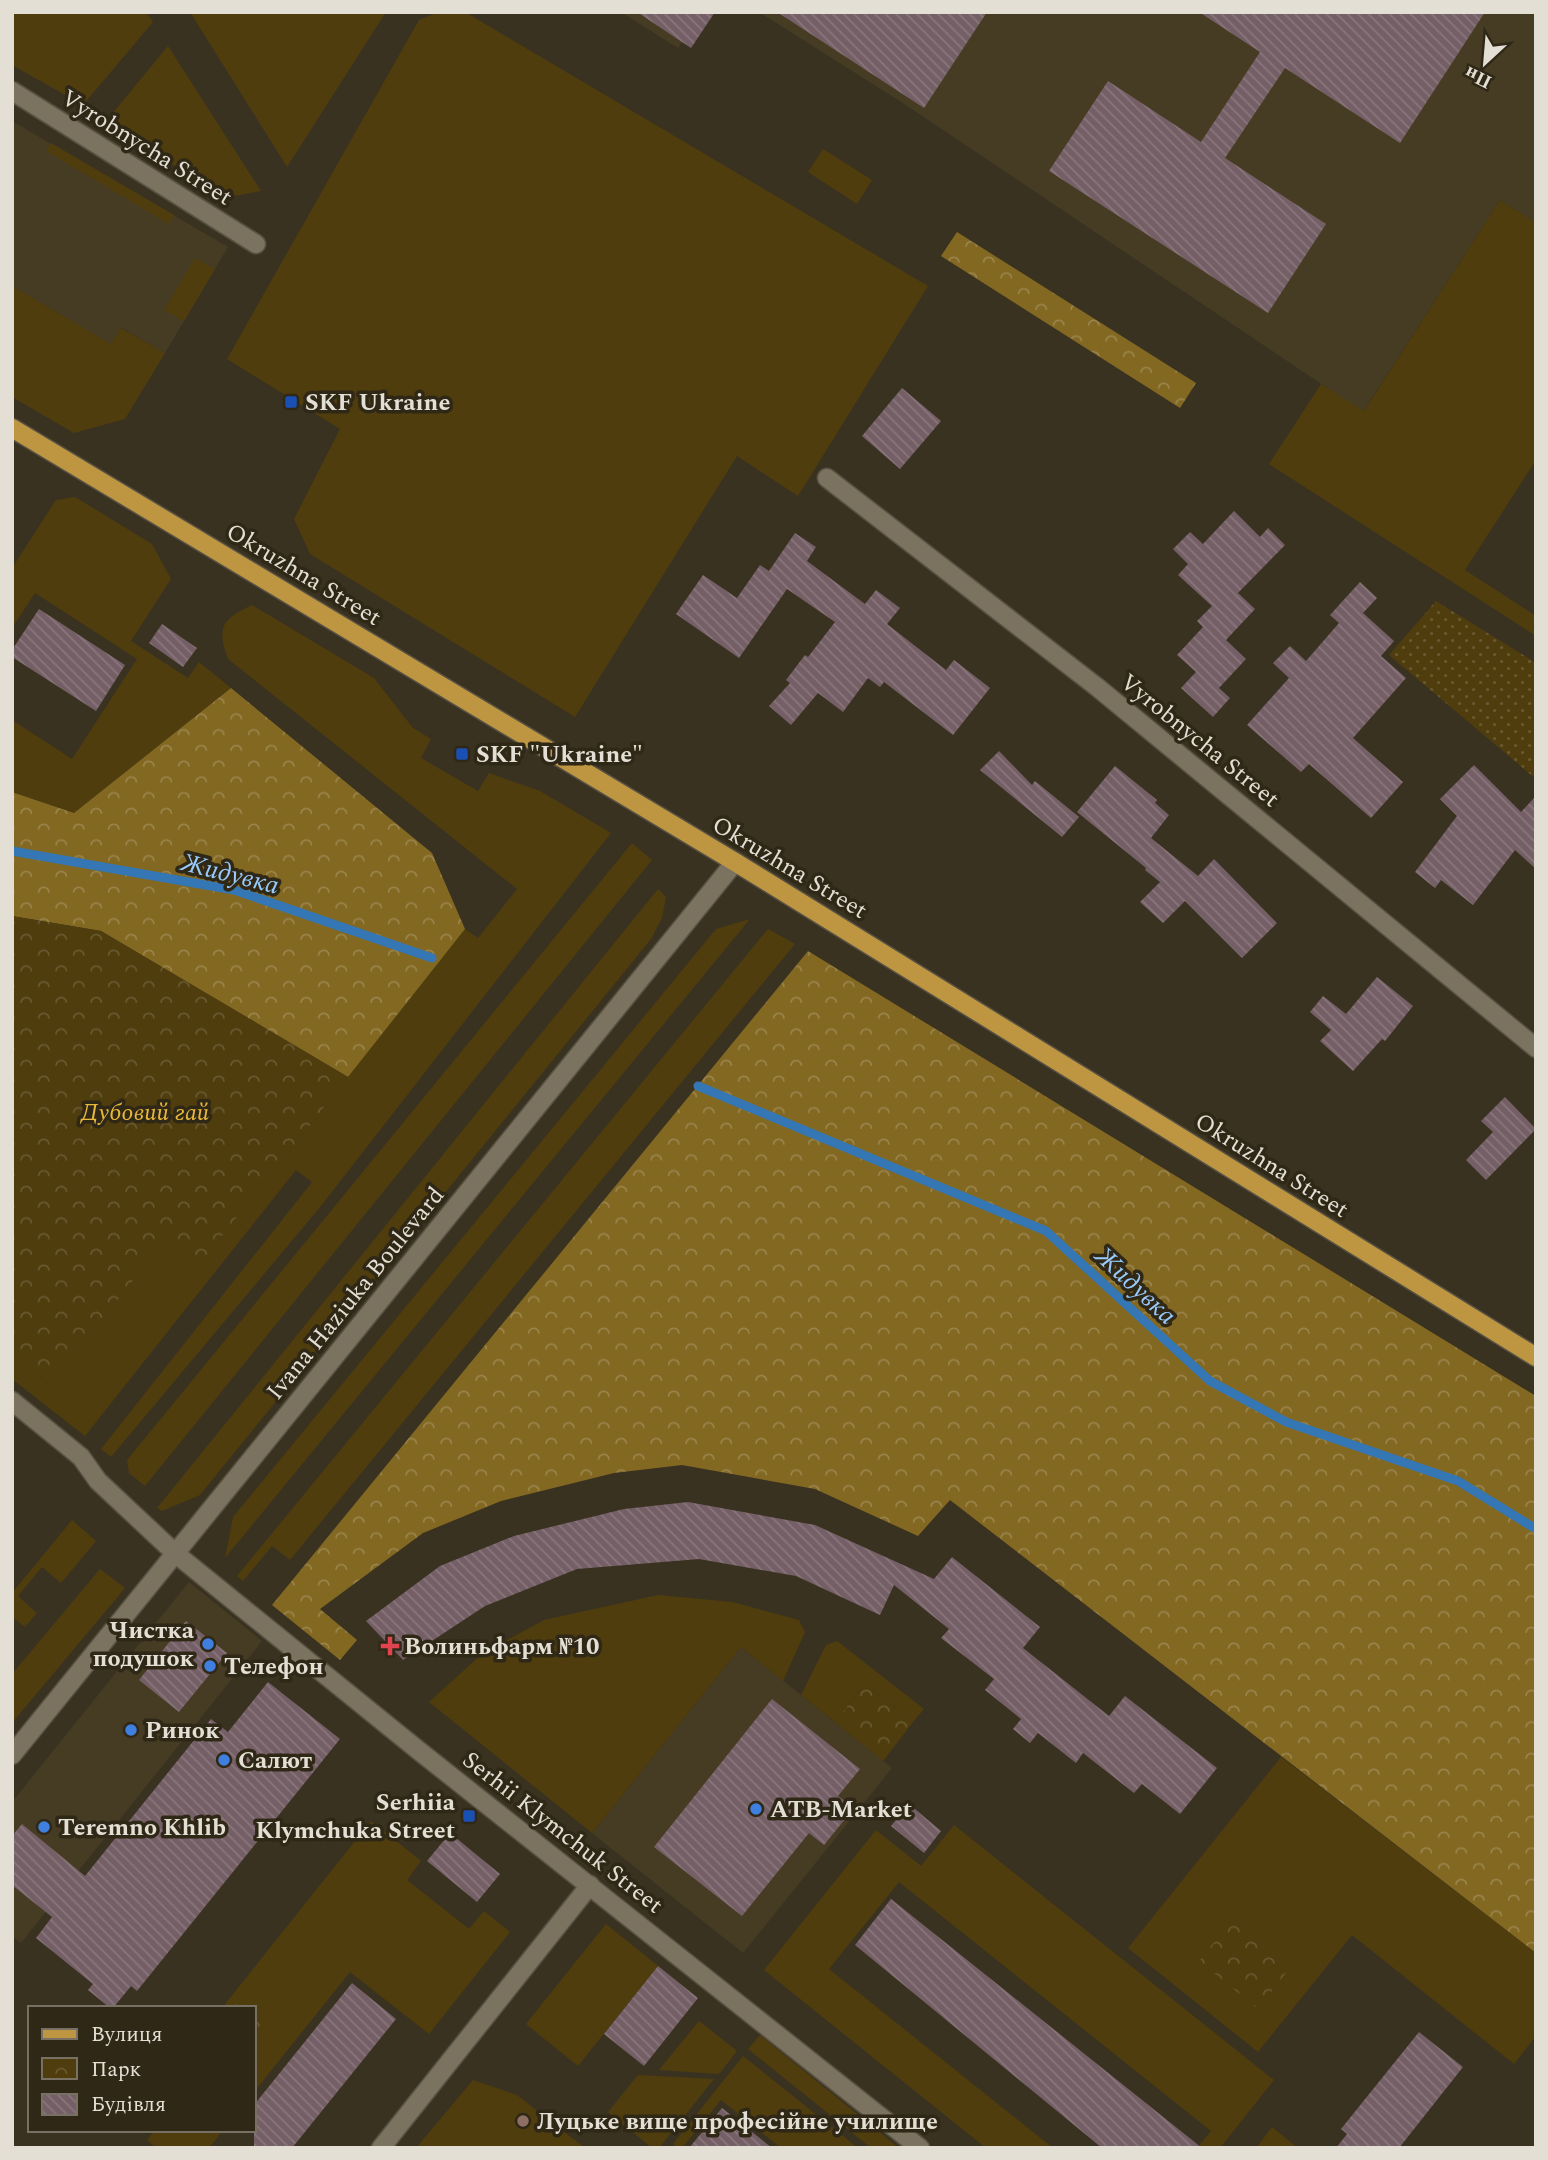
<svg xmlns="http://www.w3.org/2000/svg" width="1548" height="2160" viewBox="0 0 1548 2160" font-family="Spectral,serif">
<style>
.built{fill:#463c23}
.grass{fill:#4f3d0e}
.forest{fill:url(#forest-crowns)}
.park{fill:url(#park-crowns)}
.garden{fill:url(#garden-dots)}
.lines{fill:none;stroke-linecap:round;stroke-linejoin:round}
.stream{stroke:#3477b4;stroke-width:9}
.building{fill:url(#building-back-hatch)}
.minor-casing{stroke:#575142;stroke-width:21}
.major-casing{stroke:#575142;stroke-width:21}
.minor{stroke:#7b725f;stroke-width:18}
.major{stroke:#be9642;stroke-width:18}
.transit-dot{fill:#1a4fb4;stroke:#302817;stroke-width:2.5}
.shop-dot{fill:#3f7fe0;stroke:#302817;stroke-width:2.5}
.health-dot{fill:#e0444e;stroke:#302817;stroke-width:2.5}
.education-dot{fill:#8d6e63;stroke:#302817;stroke-width:2.5}
.labels{text-anchor:middle;stroke-width:7;stroke-linejoin:round;paint-order:stroke}
.street-label{font-size:24px;fill:#e3dfd4;stroke:#302817}
.poi-label{font-size:24px;font-weight:bold;fill:#e3dfd4;stroke:#302817;text-anchor:start}
.park-label{font-size:24px;font-style:italic;fill:#e8b83b;stroke:#302817}
.water-label{font-size:26px;font-style:italic;fill:#98cafb;stroke:#302817}
</style>
<defs>
<pattern id="forest-crowns" width="20" height="18" patternUnits="userSpaceOnUse" patternTransform="scale(1.75)"><rect width="20" height="18" fill="#836822"/><path d="M2 6a3 3 0 1 1 6 0M12 15a3 3 0 1 1 6 0" fill="none" stroke="#9a844c"/></pattern>
<pattern id="park-crowns" width="20" height="18" patternUnits="userSpaceOnUse" patternTransform="scale(1.75)"><rect width="20" height="18" fill="#4f3d0e"/><path d="M2 6a3 3 0 1 1 6 0M12 15a3 3 0 1 1 6 0" fill="none" stroke="#685930"/></pattern>
<pattern id="garden-dots" width="8" height="8" patternUnits="userSpaceOnUse" patternTransform="scale(1.75)"><rect width="8" height="8" fill="#4f3d0e"/><path d="M2 2h.1M6 6h.1" fill="none" stroke="#685930" stroke-width="1.8" stroke-linecap="round"/></pattern>
<pattern id="building-back-hatch" width="6" height="6" patternUnits="userSpaceOnUse" patternTransform="scale(1.75)"><rect width="6" height="6" fill="#755f66"/><path d="M-1 5l2 2M0 0l6 6M5-1l2 2" fill="none" stroke="#88767b"/></pattern>
</defs>
<rect width="100%" height="100%" fill="#3a3221"/>
<g class="built">
<path d="M621,12H702L678,48Z"/>
<path d="M759,12H1536V223L1500,200L1363,412L906,105Z"/>
<path d="M12,121L228,247L165,353L122,328L112,345L12,286Z"/>
<path d="M189,1582L262,1641L21,1943L12,1936V1802Z"/>
<path d="M741,1647L892,1768L743,1953L592,1833Z"/>
</g>
<g class="grass">
<path d="M12,12H146L153,22L83,105L12,65Z"/>
<path d="M190,12H386L287,167Z"/>
<path d="M439,12H465L928,286L798,496L737,456L575,717L310,554L294,519L340,429L227,359L419,20Z"/>
<path d="M168,46L261,191L223,198L107,120Z"/>
<path d="M51,143L174,215L169,224L46,151Z"/>
<path d="M823,149L872,180L857,204L808,172Z"/>
<path d="M1500,200L1536,223V460L1465,570L1536,616V636L1269,464L1321,384L1364,411Z"/>
<path d="M195,258L215,269L184,321L164,310Z"/>
<path d="M12,286L111,344L121,328L165,353L125,419L74,433L12,397Z"/>
<path d="M75,497L152,544L171,579L131,641L188,678L199,662L231,688L74,813L12,792V720L72,759L137,659L35,593L12,628V568L56,500Z"/>
<path d="M252,605L374,678L413,728L431,739L421,758L478,791L489,773L540,791L611,833L321,1206L111,1457L101,1449L312,1182L296,1170L85,1436L12,1379V1356L50,1385L162,1243L196,1269L465,929L478,938L517,889L228,659C216,626 223,619 252,605Z"/>
<path d="M632,843L652,860L145,1486L129,1473L127,1460Z"/>
<path d="M658,889L666,897L662,918L651,939L200,1495L162,1511L157,1508Z"/>
<path d="M750,919L225,1558L233,1517L716,929Z"/>
<path d="M768,929L795,944L290,1560L272,1546L243,1581L237,1576Z"/>
<path d="M72,1520L96,1541L61,1583L42,1567L18,1596L37,1613L25,1627L12,1617V1593Z"/>
<path d="M100,1569L125,1588L12,1723V1674Z"/>
<path d="M658,1595L732,1602L799,1620L805,1632L783,1681L741,1647L592,1833L429,1702L483,1653L544,1620Z"/>
<path d="M837,1641L924,1709L913,1722L865,1684L835,1722L801,1695L826,1645Z"/>
<path d="M1281,1757L1536,1953V2036L1514,2064L1352,1935L1258,2052L1128,1948Z"/>
<path d="M371,1821L421,1861L407,1880L469,1929L484,1911L510,1932L429,2034L350,1972L254,2092V2008H222Z"/>
<path d="M954,1825L1274,2080L1220,2148H1197L1211,2131L899,1882L829,1969L1053,2148H986L764,1970L876,1830L921,1866Z"/>
<path d="M606,1924L658,1966L578,2066L526,2024Z"/>
<path d="M699,2021L737,2051L719,2074L659,2070Z"/>
<path d="M760,2035L899,2148H871L748,2049Z"/>
<path d="M743,2056L858,2148H781L721,2100L682,2148H677L673,2144Z"/>
<path d="M638,2075L714,2079L659,2148H652L608,2112Z"/>
<path d="M473,2080L517,2095L585,2148H416Z"/>
<path d="M1272,2127L1298,2148H1256Z"/>
<path d="M155,2130H223L209,2148H156L147,2140Z"/>
</g>
<g class="forest">
<path d="M957,232L1196,383L1180,408L941,256Z"/>
<path d="M231,688L432,853L465,929L348,1077L101,931L12,916V792L74,813Z"/>
<path d="M808,951L1536,1396V1953L950,1500L918,1536L815,1489L682,1465L614,1473L501,1501L423,1533L320,1609L357,1640L340,1660L272,1605Z"/>
</g>
<g class="park">
<path d="M12,916L101,931L348,1077L196,1269L162,1244L50,1385L12,1356Z"/>
<path d="M865,1684L913,1722L883,1761L835,1722Z"/>
<path d="M1231,1921L1290,1968L1258,2009L1199,1961Z"/>
<path d="M242,1996L272,2020L254,2042V2008H232Z"/>
</g>
<path class="garden" d="M1436,601L1536,663V779L1389,655Z"/>
<g class="lines">
<g class="stream">
<path d="M12,851L234,890L432,958"/>
<path d="M698,1086L1046,1231L1210,1381L1286,1422L1458,1481L1536,1529"/>
</g>
</g>
<g class="building">
<path d="M637,12H715L691,48Z"/>
<path d="M777,12H987L924,108Z"/>
<path d="M1199,12H1485L1400,143L1285,68L1225,158L1326,224L1268,313L1049,171L1108,81L1201,142L1260,52Z"/>
<path d="M902,388L941,421L900,469L862,436Z"/>
<path d="M1234,511L1260,537L1268,528L1285,545L1238,593L1255,609L1226,640L1246,659L1219,688L1230,698L1213,717L1181,688L1196,672L1177,655L1203,627L1197,621L1212,606L1178,575L1188,564L1173,549L1190,532L1203,544Z"/>
<path d="M795,533L816,547L807,561L865,604L876,590L900,608L887,624L946,670L954,660L990,688L953,735L884,682L880,687L868,678L843,712L818,693L791,725L769,706L790,683L786,680L805,655L808,657L835,622L787,589L739,658L676,614L703,575L737,598L760,565L769,571Z"/>
<path d="M1360,582L1377,598L1363,613L1394,641L1381,656L1406,678L1353,738L1403,782L1371,818L1309,764L1301,772L1247,725L1289,678L1273,663L1290,646L1306,661L1339,623L1330,615Z"/>
<path d="M39,609L125,665L96,711L12,657V650Z"/>
<path d="M162,624L197,648L183,667L149,643Z"/>
<path d="M999,751L1032,785L1035,781L1079,817L1062,837L980,770Z"/>
<path d="M1474,765L1521,812L1536,796V869L1515,850L1473,905L1441,880L1435,888L1415,872L1457,816L1440,799Z"/>
<path d="M1115,766L1157,800L1155,803L1169,815L1151,838L1198,876L1214,859L1277,923L1242,958L1185,901L1163,923L1140,902L1160,882L1145,870L1146,868L1077,812Z"/>
<path d="M1377,977L1413,1006L1385,1041L1382,1039L1353,1071L1320,1041L1331,1030L1310,1012L1323,996L1346,1014Z"/>
<path d="M1505,1097L1536,1129L1486,1180L1466,1160L1493,1132L1481,1121Z"/>
<path d="M688,1502L815,1525L934,1579L952,1557L1040,1627L1023,1648L1109,1716L1125,1696L1217,1768L1180,1814L1142,1784L1134,1793L1083,1753L1076,1763L1038,1733L1030,1743L1013,1729L1021,1719L985,1690L994,1679L941,1638L949,1629L894,1585L880,1615L796,1576L699,1559L577,1569L485,1606L403,1660L366,1621L440,1566L514,1536L624,1509Z"/>
<path d="M186,1621L227,1653L179,1712L139,1680Z"/>
<path d="M268,1682L340,1739L137,1991L131,1986L113,2008H110L88,1990L93,1984L36,1938L52,1917L12,1885V1836L22,1824L85,1876L211,1719L228,1732Z"/>
<path d="M772,1699L860,1769L838,1796L854,1808L824,1845L809,1833L742,1916L654,1847Z"/>
<path d="M909,1804L941,1831L924,1853L891,1826Z"/>
<path d="M450,1833L500,1874L477,1902L427,1861Z"/>
<path d="M891,1899L1202,2148H1102L855,1945Z"/>
<path d="M658,1966L698,1998L644,2066L604,2034Z"/>
<path d="M352,1983L396,2019L292,2148H254V2105Z"/>
<path d="M1419,2032L1463,2067L1399,2148H1336L1347,2134L1341,2129Z"/>
<path d="M722,2108L772,2148H689Z"/>
</g>
<g class="lines">
<g class="minor-casing">
<g id="minor">
<path d="M12,91L256,244"/>
<path d="M827,478L1097,687L1536,1048"/>
<path d="M12,1401L81,1457L98,1481L176,1554L418,1750L920,2148"/>
<path d="M12,1755L735,862"/>
<path d="M381,2148L590,1885"/>
</g>
</g>
<g class="major-casing">
<path id="major" d="M12,428L735,862L1536,1357"/>
</g>
<use href="#minor" class="minor"/>
<use href="#major" class="major"/>
</g>
<g class="transit-dot">
<rect x="284" y="395" width="14" height="14" rx="3.5"/>
<rect x="455" y="747" width="14" height="14" rx="3.5"/>
<rect x="462" y="1809" width="14" height="14" rx="3.5"/>
</g>
<g class="shop-dot">
<circle cx="208" cy="1644" r="7"/>
<circle cx="210" cy="1666" r="7"/>
<circle cx="131" cy="1730" r="7"/>
<circle cx="224" cy="1760" r="7"/>
<circle cx="756" cy="1809" r="7"/>
<circle cx="44" cy="1827" r="7"/>
</g>
<path class="health-dot" d="M386.5 1635.5h7v7h7v7h-7v7h-7v-7h-7v-7h7z"/>
<circle class="education-dot" cx="523" cy="2121" r="7"/>
<g class="labels">
<g class="street-label">
<text transform="translate(147 147) rotate(32)" y="8">Vyrobnycha Street</text>
<text transform="translate(304 574) rotate(31)" y="8">Okruzhna Street</text>
<text transform="translate(1200 740) rotate(39)" y="8">Vyrobnycha Street</text>
<text transform="translate(790 867) rotate(31)" y="8">Okruzhna Street</text>
<text transform="translate(1272 1165) rotate(32)" y="8">Okruzhna Street</text>
<text transform="translate(355 1293) rotate(-51)" y="8">Ivana Haziuka Boulevard</text>
<text transform="translate(563 1832) rotate(38)" y="8">Serhii Klymchuk Street</text>
</g>
<g class="poi-label">
<text x="305" y="410">SKF Ukraine</text>
<text x="476" y="762">SKF "Ukraine"</text>
<text x="194" y="1638" text-anchor="end">Чистка<tspan x="194" dy="28">подушок</tspan></text>
<text x="404" y="1654">Волиньфарм №10</text>
<text x="224" y="1674">Телефон</text>
<text x="145" y="1738">Ринок</text>
<text x="238" y="1768">Салют</text>
<text x="455" y="1810" text-anchor="end">Serhiia<tspan x="455" dy="28">Klymchuka Street</tspan></text>
<text x="770" y="1817">ATB-Market</text>
<text x="58" y="1835">Teremno Khlib</text>
<text x="537" y="2129">Луцьке вище професійне училище</text>
</g>
<g class="park-label">
<text x="145" y="1120">Дубовий гай</text>
</g>
<g class="water-label">
<text transform="translate(230 873) rotate(14)" y="9">Жидувка</text>
<text transform="translate(1136 1285) rotate(43)" y="9">Жидувка</text>
</g>
</g>
<rect width="1548" height="2160" fill="none" stroke="#e3dfd4" stroke-width="28"/>
<rect x="28" y="2006" width="228" height="126" fill="#302817" stroke="#787163" stroke-width="2"/>
<rect x="42" y="2029" width="35" height="10" fill="#be9642" stroke="#787163" stroke-width="2"/>
<text x="91" y="2041" font-size="21" fill="#e3dfd4">Вулиця</text>
<rect x="42" y="2058" width="35" height="21" fill="url(#park-crowns)" stroke="#787163" stroke-width="2"/>
<text x="91" y="2076" font-size="21" fill="#e3dfd4">Парк</text>
<rect x="42" y="2094" width="35" height="21" fill="url(#building-back-hatch)" stroke="#787163" stroke-width="2"/>
<text x="91" y="2111" font-size="21" fill="#e3dfd4">Будівля</text>
<g transform="translate(1485 63) rotate(206)" stroke="#302817" stroke-width="5" paint-order="stroke">
<path d="M0-5L12 26L0 18L-12 26Z" fill="#e3dfd4"/>
<text y="-10" font-size="19" font-weight="bold" text-anchor="middle" fill="#e3dfd4">Пн</text>
</g>
</svg>
